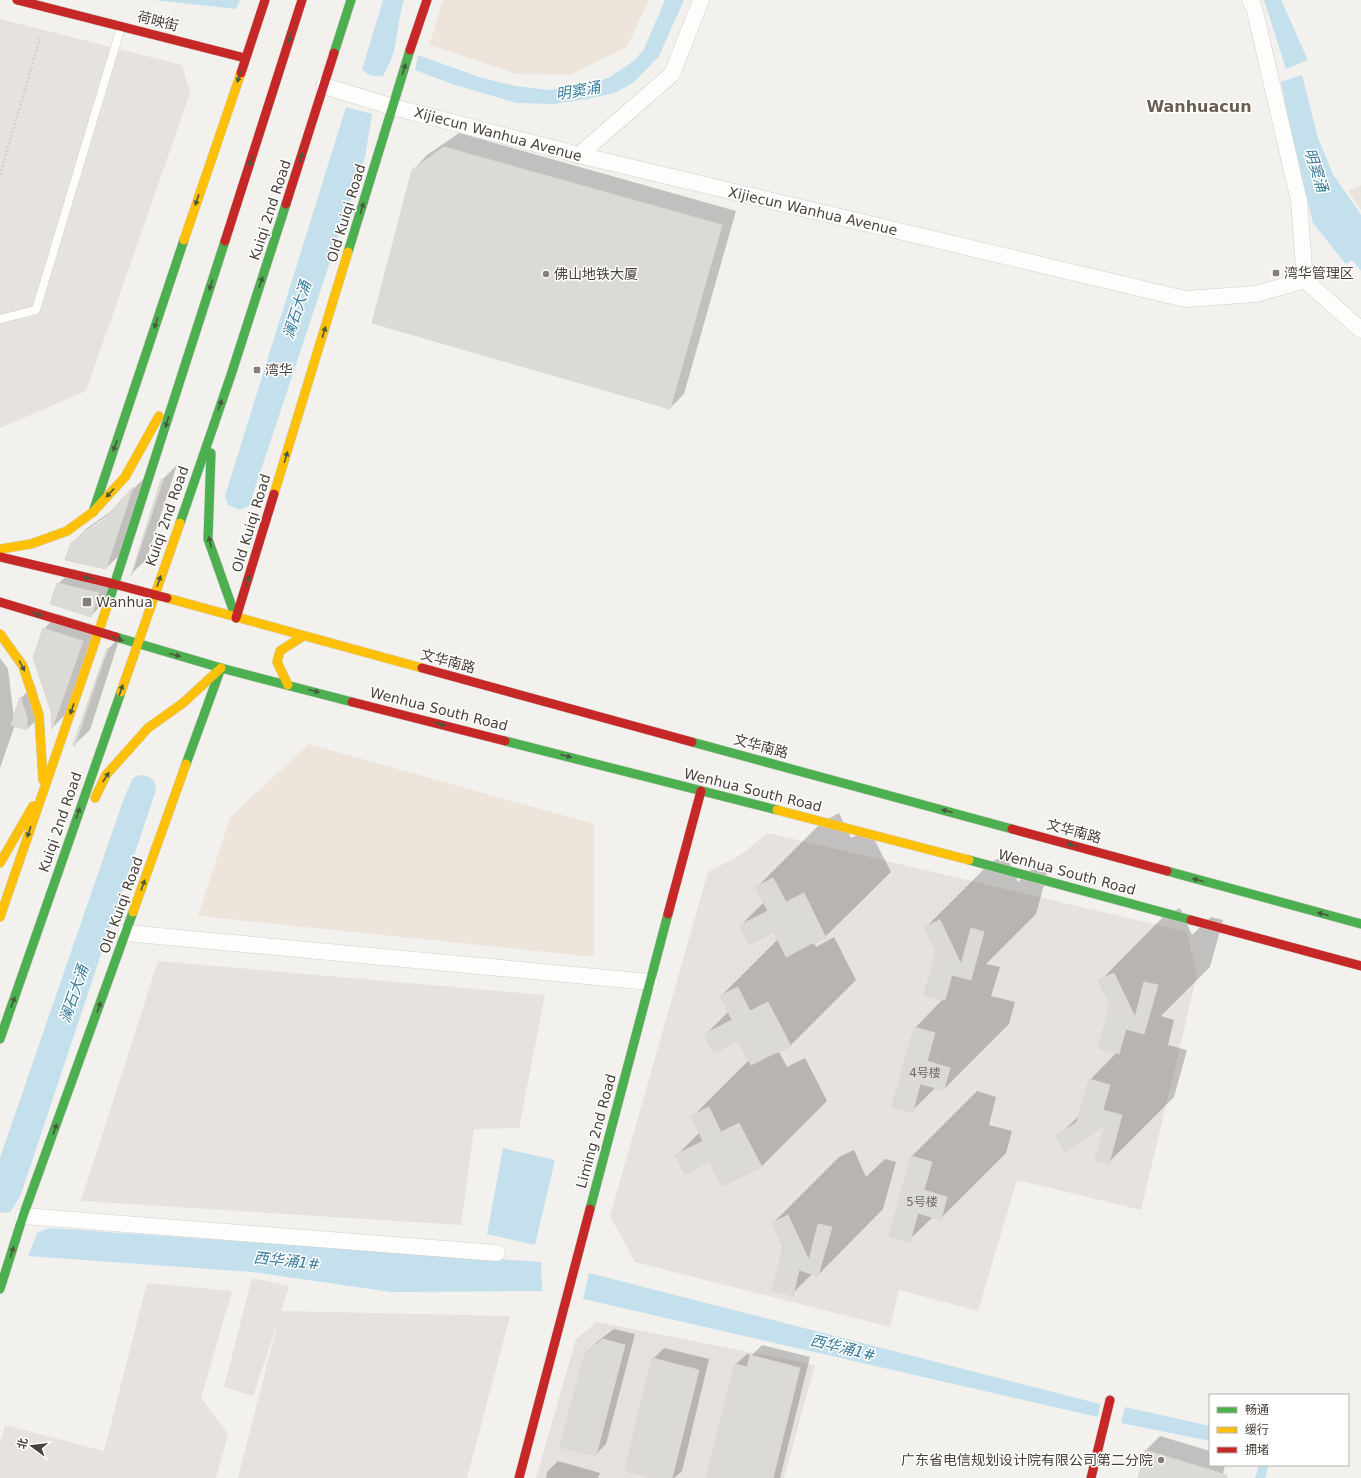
<svg xmlns="http://www.w3.org/2000/svg" width="1361" height="1478" viewBox="0 0 1361 1478" font-family="'DejaVu Sans','Noto Sans SC',sans-serif">
<style>
.residential{fill:#e6e2dd}
.commercial{fill:#ede5dc}
.industrial{fill:#e5e1de}
.education{fill:#e8e3db}
.water{fill:#c3e0ec}
.shadow{fill:#0003;fill-rule:evenodd}
.building{fill:#dcdad7;stroke:#dbd8d4}
.lines{fill:none;stroke-linecap:round;stroke-linejoin:round}
.lane-casing{stroke:#d1cfcc;stroke-width:9}
.street-casing{stroke:#d1cfcc;stroke-width:17}
.fast-casing{stroke:#d1cdc6;stroke-width:10}
.slow-casing{stroke:#d1cdc6;stroke-width:10}
.jam-casing{stroke:#d1cdc6;stroke-width:10}
.path{stroke:#d3d1cc;stroke-width:2.5;stroke-dasharray:2 2;stroke-linecap:butt}
.lane{stroke:#fdfdfc;stroke-width:8}
.street{stroke:#fdfdfc;stroke-width:16}
.fast{stroke:#4caf50;stroke-width:9}
.slow{stroke:#ffc107;stroke-width:9}
.jam{stroke:#c62828;stroke-width:9}
.oneway{fill:#4a583e}
.poi-dot{fill:#847f79;stroke:#fff;stroke-width:1.5}
.labels{text-anchor:middle;stroke-width:3;stroke-linejoin:round;paint-order:stroke}
.number-label{font-size:12px;fill:#6e6962}
.street-label{font-size:14px;fill:#49423a;stroke:#fff}
.poi-label{font-size:14px;fill:#49423a;stroke:#fff;text-anchor:start}
.water-label{font-size:15px;font-style:italic;fill:#387b9c;stroke:#fff}
.quarter-label{font-size:16px;font-weight:bold;fill:#6b5f52;stroke:#fff}
</style>
<rect width="100%" height="100%" fill="#f3f1ee"/>
<g class="residential">
<path d="M0,19L182,65L190,93L86,391L0,428Z"/>
<path d="M768,833L1187,932L1197,975L1141,1210L1017,1180L978,1311L899,1290L890,1327L635,1262L610,1216L708,872L739,856Z"/>
<path d="M158,961L545,995L519,1128L474,1129L461,1225L81,1201Z"/>
<path d="M252,1278L289,1286L281,1311L510,1316L467,1478H238L278,1321L253,1396L224,1387Z"/>
<path d="M147,1283L232,1291L201,1398L228,1434L216,1478H0V1443L5,1425L104,1451Z"/>
</g>
<g class="commercial">
<path d="M443,0H649L627,47L569,75L517,74L429,45Z"/>
<path d="M309,744L594,824V957L198,916L230,817Z"/>
</g>
<path class="industrial" d="M597,1322L815,1365L784,1478H536L576,1339Z"/>
<path class="education" d="M1361,185V210L1348,191Z"/>
<g class="water">
<path d="M154,0H240L236,9Z"/>
<path d="M383,0H404C399,16 398,33 394,50C392,59 387,68 383,76C374,77 370,76 362,70Z"/>
<path d="M665,0H684L659,56L633,83L614,93L587,99L554,104L517,103L452,84L415,70L418,55L482,78L515,86L549,90L593,83L610,77L625,67L635,60L644,49Z"/>
<path d="M1264,0H1281L1308,60L1286,69Z"/>
<path d="M1302,75L1318,138L1333,174L1361,215V271L1352,260L1346,264L1313,223L1292,137L1281,82Z"/>
<path d="M346,107L372,114L365,157L249,506L240,510L228,505L225,496Z"/>
<path d="M140,775C151,776 155,780 156,790L20,1197L10,1212L0,1213V1158L124,798L133,778Z"/>
<path d="M503,1148L555,1160L535,1245L487,1234Z"/>
<path d="M50,1228L541,1262L542,1291L391,1292L252,1272L28,1256L37,1233Z"/>
<path d="M589,1273L1100,1404L1098,1417L583,1299Z"/>
<path d="M1125,1407L1210,1426V1441L1121,1423Z"/>
<path d="M1259,1465H1269L1265,1478H1255Z"/>
</g>
<g class="shadow">
<path d="M459,133L736,211L684,394L670,408L413,170L427,155Z"/>
<path d="M177,465L146,560L132,573L162,480Z"/>
<path d="M146,476L121,554L106,568L72,544L86,529L114,509ZM105,517L106,519L83,535V533Z"/>
<path d="M73,569L113,579L105,601L91,616L58,584Z"/>
<path d="M58,614L97,626L67,713L53,727L44,629Z"/>
<path d="M120,637L90,730L74,745L108,649Z"/>
<path d="M0,658L8,669L14,719L21,698L35,684L42,715L27,729L15,725L0,768Z"/>
<path d="M839,813L851,838L869,829L891,872L825,937L814,943L816,947L834,937L856,980L790,1046L779,1052L787,1067L805,1058L827,1101L761,1167L677,1155L700,1132L692,1117L749,1060L739,1039L706,1034L729,1011L721,996L778,939L774,931L741,925L764,902L757,887L822,822Z"/>
<path d="M1006,855L1018,882L1037,864L1049,867L1036,914L986,964L1000,967L991,996L1015,1002L1009,1024L944,1089L936,1087L912,1111L915,1028L943,999L937,952L926,927L991,862Z"/>
<path d="M1180,908L1192,935L1211,917L1223,920L1210,967L1161,1016L1174,1020L1168,1045L1187,1050L1174,1097L1108,1163L1106,1123L1056,1138L1081,1114L1090,1080L1117,1052L1111,1005L1100,981L1165,915Z"/>
<path d="M977,1091L996,1097L989,1125L1012,1131L1006,1153L941,1218L933,1217L909,1240L912,1156Z"/>
<path d="M854,1150L866,1177L885,1159L896,1162L883,1209L818,1275L813,1273L792,1294L785,1247L773,1223L839,1157Z"/>
<path d="M614,1329L635,1334L606,1444L595,1455L586,1353L597,1342Z"/>
<path d="M762,1345L810,1357L780,1478H707L736,1364L747,1354L752,1355Z"/>
<path d="M664,1348L709,1359L682,1471L674,1478H656L653,1359Z"/>
<path d="M1160,1436L1210,1451V1465H1225L1222,1478H1139L1146,1450Z"/>
<path d="M558,1461L600,1473L598,1478H546L547,1472Z"/>
</g>
<g class="building">
<path d="M444,147L722,225L670,409L372,323L412,170Z"/>
<path d="M161,479L163,480L131,576Z"/>
<path d="M133,487L106,569L65,560L71,543L102,521Z"/>
<path d="M57,583L99,593L91,617L50,604Z"/>
<path d="M43,628L83,641L52,729L51,711L33,658Z"/>
<path d="M107,648L75,746L73,745Z"/>
<path d="M20,697L27,717V730L11,725Z"/>
<path d="M773,878L786,902L804,893L826,938L813,944V943L786,957L774,932L749,945L740,925L768,911L755,887Z"/>
<path d="M940,920L961,964L971,928L984,932L971,980L952,975L945,1000L924,995L936,952L924,927Z"/>
<path d="M1114,973L1135,1017L1144,982L1158,985L1144,1034L1126,1029L1119,1054L1098,1048L1110,1005L1098,980Z"/>
<path d="M738,987L750,1011L768,1002L791,1046L778,1053L777,1052L751,1065L738,1041L714,1053L704,1034L732,1020L720,996Z"/>
<path d="M914,1027L935,1033L927,1061L950,1068L944,1090L920,1084L913,1112L892,1107Z"/>
<path d="M1089,1079L1110,1085L1103,1110L1122,1115L1109,1164L1095,1160L1105,1125L1065,1152L1055,1137L1077,1122Z"/>
<path d="M709,1107L721,1132L739,1123L762,1167L722,1186L709,1162L685,1174L675,1155L703,1141L691,1116Z"/>
<path d="M911,1156L932,1162L924,1190L947,1197L941,1220L918,1213L910,1242L889,1236Z"/>
<path d="M788,1215L809,1260L818,1224L832,1227L818,1276L799,1270L793,1296L772,1290L783,1247L772,1223Z"/>
<path d="M603,1339L625,1345L596,1456L560,1447L585,1353Z"/>
<path d="M750,1355L800,1368L773,1478H706L735,1364L747,1367Z"/>
<path d="M652,1358L699,1370L672,1478H652L625,1471Z"/>
<path d="M1145,1450L1227,1475V1478H1138Z"/>
</g>
<g class="lines">
<g class="lane-casing">
<path id="lane" d="M0,319L36,310L121,27"/>
</g>
<g class="street-casing">
<g id="street">
<path d="M1250,0L1254,7L1299,201L1305,280L1361,330"/>
<path d="M324,86L393,107L579,155L1185,299L1256,294L1305,280"/>
<path d="M579,155L672,74L701,0"/>
<path d="M126,933L650,982"/>
<path d="M23,1216L497,1253"/>
</g>
</g>
<g class="fast-casing">
<g id="fast">
<path d="M334,53L351,0"/>
<path d="M348,252L410,50"/>
<path d="M211,453L208,539L236,618"/>
<path d="M93,512L184,240"/>
<path d="M180,523L231,375L286,204"/>
<path d="M109,601L225,241"/>
<path d="M116,637L221,668L352,702"/>
<path d="M505,741L777,810"/>
<path d="M692,742L1012,829"/>
<path d="M186,764L221,668"/>
<path d="M969,860L1191,920"/>
<path d="M1167,871L1361,924"/>
<path d="M0,1039L121,692"/>
<path d="M590,1209L668,914"/>
<path d="M0,1289L23,1216L133,912"/>
</g>
</g>
<g class="slow-casing">
<g id="slow">
<path d="M184,240L241,73"/>
<path d="M274,494L348,252"/>
<path d="M0,549L31,544L67,531L93,512L125,477L159,416"/>
<path d="M167,598L422,668"/>
<path d="M0,634L23,666L39,715L43,780"/>
<path d="M288,685L277,662L280,651L303,636"/>
<path d="M121,692L180,523"/>
<path d="M95,798L106,775L148,728L183,703L221,668"/>
<path d="M777,810L969,860"/>
<path d="M0,863L33,806"/>
<path d="M133,912L186,764"/>
<path d="M0,917L109,601"/>
</g>
</g>
<g class="jam-casing">
<g id="jam">
<path d="M17,0L245,58"/>
<path d="M410,50L427,0"/>
<path d="M241,73L265,0"/>
<path d="M286,204L334,53"/>
<path d="M225,241L302,0"/>
<path d="M0,557L114,584L167,598"/>
<path d="M0,602L116,637"/>
<path d="M236,618L274,494"/>
<path d="M422,668L692,742"/>
<path d="M352,702L505,741"/>
<path d="M1012,829L1167,871"/>
<path d="M668,914L701,791"/>
<path d="M1191,920L1361,966"/>
<path d="M519,1478L590,1209"/>
<path d="M1091,1478L1110,1400"/>
</g>
</g>
<path class="path" d="M0,175L40,38"/>
<use href="#lane" class="lane"/>
<use href="#street" class="street"/>
<use href="#fast" class="fast"/>
<use href="#slow" class="slow"/>
<use href="#jam" class="jam"/>
</g>
<defs><path id="oneway-solid" d="M-6-.8H1V-3.2L6.5 0L1 3.2V.8H-6Z"/></defs>
<g class="oneway">
<use href="#oneway-solid" transform="translate(290 37) rotate(108)"/>
<use href="#oneway-solid" transform="translate(404 69) rotate(-72)"/>
<use href="#oneway-solid" transform="translate(239 77) rotate(109)"/>
<use href="#oneway-solid" transform="translate(301 158) rotate(-72)"/>
<use href="#oneway-solid" transform="translate(251 161) rotate(108)"/>
<use href="#oneway-solid" transform="translate(197 200) rotate(109)"/>
<use href="#oneway-solid" transform="translate(362 208) rotate(-73)"/>
<use href="#oneway-solid" transform="translate(261 282) rotate(-72)"/>
<use href="#oneway-solid" transform="translate(211 285) rotate(108)"/>
<use href="#oneway-solid" transform="translate(156 323) rotate(109)"/>
<use href="#oneway-solid" transform="translate(324 332) rotate(-73)"/>
<use href="#oneway-solid" transform="translate(220 405) rotate(-71)"/>
<use href="#oneway-solid" transform="translate(167 422) rotate(108)"/>
<use href="#oneway-solid" transform="translate(115 446) rotate(109)"/>
<use href="#oneway-solid" transform="translate(286 457) rotate(-73)"/>
<use href="#oneway-solid" transform="translate(110 493) rotate(133)"/>
<use href="#oneway-solid" transform="translate(210 542) rotate(-103)"/>
<use href="#oneway-solid" transform="translate(89 578) rotate(-167)"/>
<use href="#oneway-solid" transform="translate(159 581) rotate(-71)"/>
<use href="#oneway-solid" transform="translate(248 581) rotate(-73)"/>
<use href="#oneway-solid" transform="translate(37 614) rotate(17)"/>
<use href="#oneway-solid" transform="translate(118 639) rotate(17)"/>
<use href="#oneway-solid" transform="translate(175 655) rotate(15)"/>
<use href="#oneway-solid" transform="translate(22 666) rotate(63)"/>
<use href="#oneway-solid" transform="translate(121 690) rotate(-71)"/>
<use href="#oneway-solid" transform="translate(314 691) rotate(14)"/>
<use href="#oneway-solid" transform="translate(72 709) rotate(109)"/>
<use href="#oneway-solid" transform="translate(440 724) rotate(14)"/>
<use href="#oneway-solid" transform="translate(566 756) rotate(14)"/>
<use href="#oneway-solid" transform="translate(106 777) rotate(-57)"/>
<use href="#oneway-solid" transform="translate(947 811) rotate(-165)"/>
<use href="#oneway-solid" transform="translate(78 813) rotate(-71)"/>
<use href="#oneway-solid" transform="translate(29 832) rotate(109)"/>
<use href="#oneway-solid" transform="translate(1072 845) rotate(-165)"/>
<use href="#oneway-solid" transform="translate(1198 880) rotate(-165)"/>
<use href="#oneway-solid" transform="translate(143 885) rotate(-70)"/>
<use href="#oneway-solid" transform="translate(1323 914) rotate(-165)"/>
<use href="#oneway-solid" transform="translate(13 1002) rotate(-71)"/>
<use href="#oneway-solid" transform="translate(99 1007) rotate(-70)"/>
<use href="#oneway-solid" transform="translate(55 1129) rotate(-70)"/>
<use href="#oneway-solid" transform="translate(12 1252) rotate(-72)"/>
</g>
<g class="poi-dot">
<rect x="1272" y="269" width="8" height="8" rx="2"/>
<circle cx="546" cy="274" r="4"/>
<rect x="253" y="366" width="8" height="8" rx="2"/>
<rect x="82" y="597" width="10" height="10" rx="2"/>
<circle cx="1161" cy="1460" r="4"/>
</g>
<g class="labels">
<g class="number-label">
<text x="925" y="1077">4号楼</text>
<text x="922" y="1206">5号楼</text>
</g>
<g class="street-label">
<text transform="translate(158 21) rotate(14)" y="5">荷映街</text>
<text transform="translate(498 134) rotate(15)" y="5">Xijiecun Wanhua Avenue</text>
<text transform="translate(270 210) rotate(-72)" y="5">Kuiqi 2nd Road</text>
<text transform="translate(813 211) rotate(13)" y="5">Xijiecun Wanhua Avenue</text>
<text transform="translate(346 213) rotate(-73)" y="5">Old Kuiqi Road</text>
<text transform="translate(167 516) rotate(-71)" y="5">Kuiqi 2nd Road</text>
<text transform="translate(251 523) rotate(-73)" y="5">Old Kuiqi Road</text>
<text transform="translate(448 661) rotate(15)" y="5">文华南路</text>
<text transform="translate(439 709) rotate(14)" y="5">Wenhua South Road</text>
<text transform="translate(761 746) rotate(15)" y="5">文华南路</text>
<text transform="translate(753 790) rotate(14)" y="5">Wenhua South Road</text>
<text transform="translate(60 822) rotate(-71)" y="5">Kuiqi 2nd Road</text>
<text transform="translate(1074 831) rotate(15)" y="5">文华南路</text>
<text transform="translate(1067 872) rotate(15)" y="5">Wenhua South Road</text>
<text transform="translate(121 905) rotate(-70)" y="5">Old Kuiqi Road</text>
<text transform="translate(596 1131) rotate(-75)" y="5">Liming 2nd Road</text>
</g>
<g class="poi-label">
<text x="1284" y="278">湾华管理区</text>
<text x="554" y="279">佛山地铁大厦</text>
<text x="265" y="375">湾华</text>
<text x="96" y="607">Wanhua</text>
<text x="1153" y="1465" text-anchor="end">广东省电信规划设计院有限公司第二分院</text>
</g>
<g class="water-label">
<text transform="translate(578 91) rotate(-10)" y="5">明窦涌</text>
<text transform="translate(1316 170) rotate(72)" y="5">明窦涌</text>
<text transform="translate(297 310) rotate(-72)" y="5">澜石大涌</text>
<text transform="translate(74 994) rotate(-71)" y="5">澜石大涌</text>
<text transform="translate(287 1261) rotate(6)" y="5">西华涌1#</text>
<text transform="translate(843 1348) rotate(14)" y="5">西华涌1#</text>
</g>
<g class="quarter-label">
<text x="1199" y="112">Wanhuacun</text>
</g>
</g>
<rect x="1209" y="1394" width="140" height="72" fill="#ffffff" stroke="#b6b3b0"/>
<rect x="1217" y="1407" width="20" height="6" fill="#4caf50" stroke="#b6b3b0"/>
<text x="1245" y="1414" font-size="12" fill="#49423a">畅通</text>
<rect x="1217" y="1427" width="20" height="6" fill="#ffc107" stroke="#b6b3b0"/>
<text x="1245" y="1434" font-size="12" fill="#49423a">缓行</text>
<rect x="1217" y="1447" width="20" height="6" fill="#c62828" stroke="#b6b3b0"/>
<text x="1245" y="1454" font-size="12" fill="#49423a">拥堵</text>
<g transform="translate(32 1446) rotate(285)" stroke="#ffffff" stroke-width="3" paint-order="stroke">
<path d="M0-3L7 15L0 10L-7 15Z" fill="#49423a"/>
<text y="-6" font-size="11" font-weight="bold" text-anchor="middle" fill="#49423a">北</text>
</g>
</svg>
